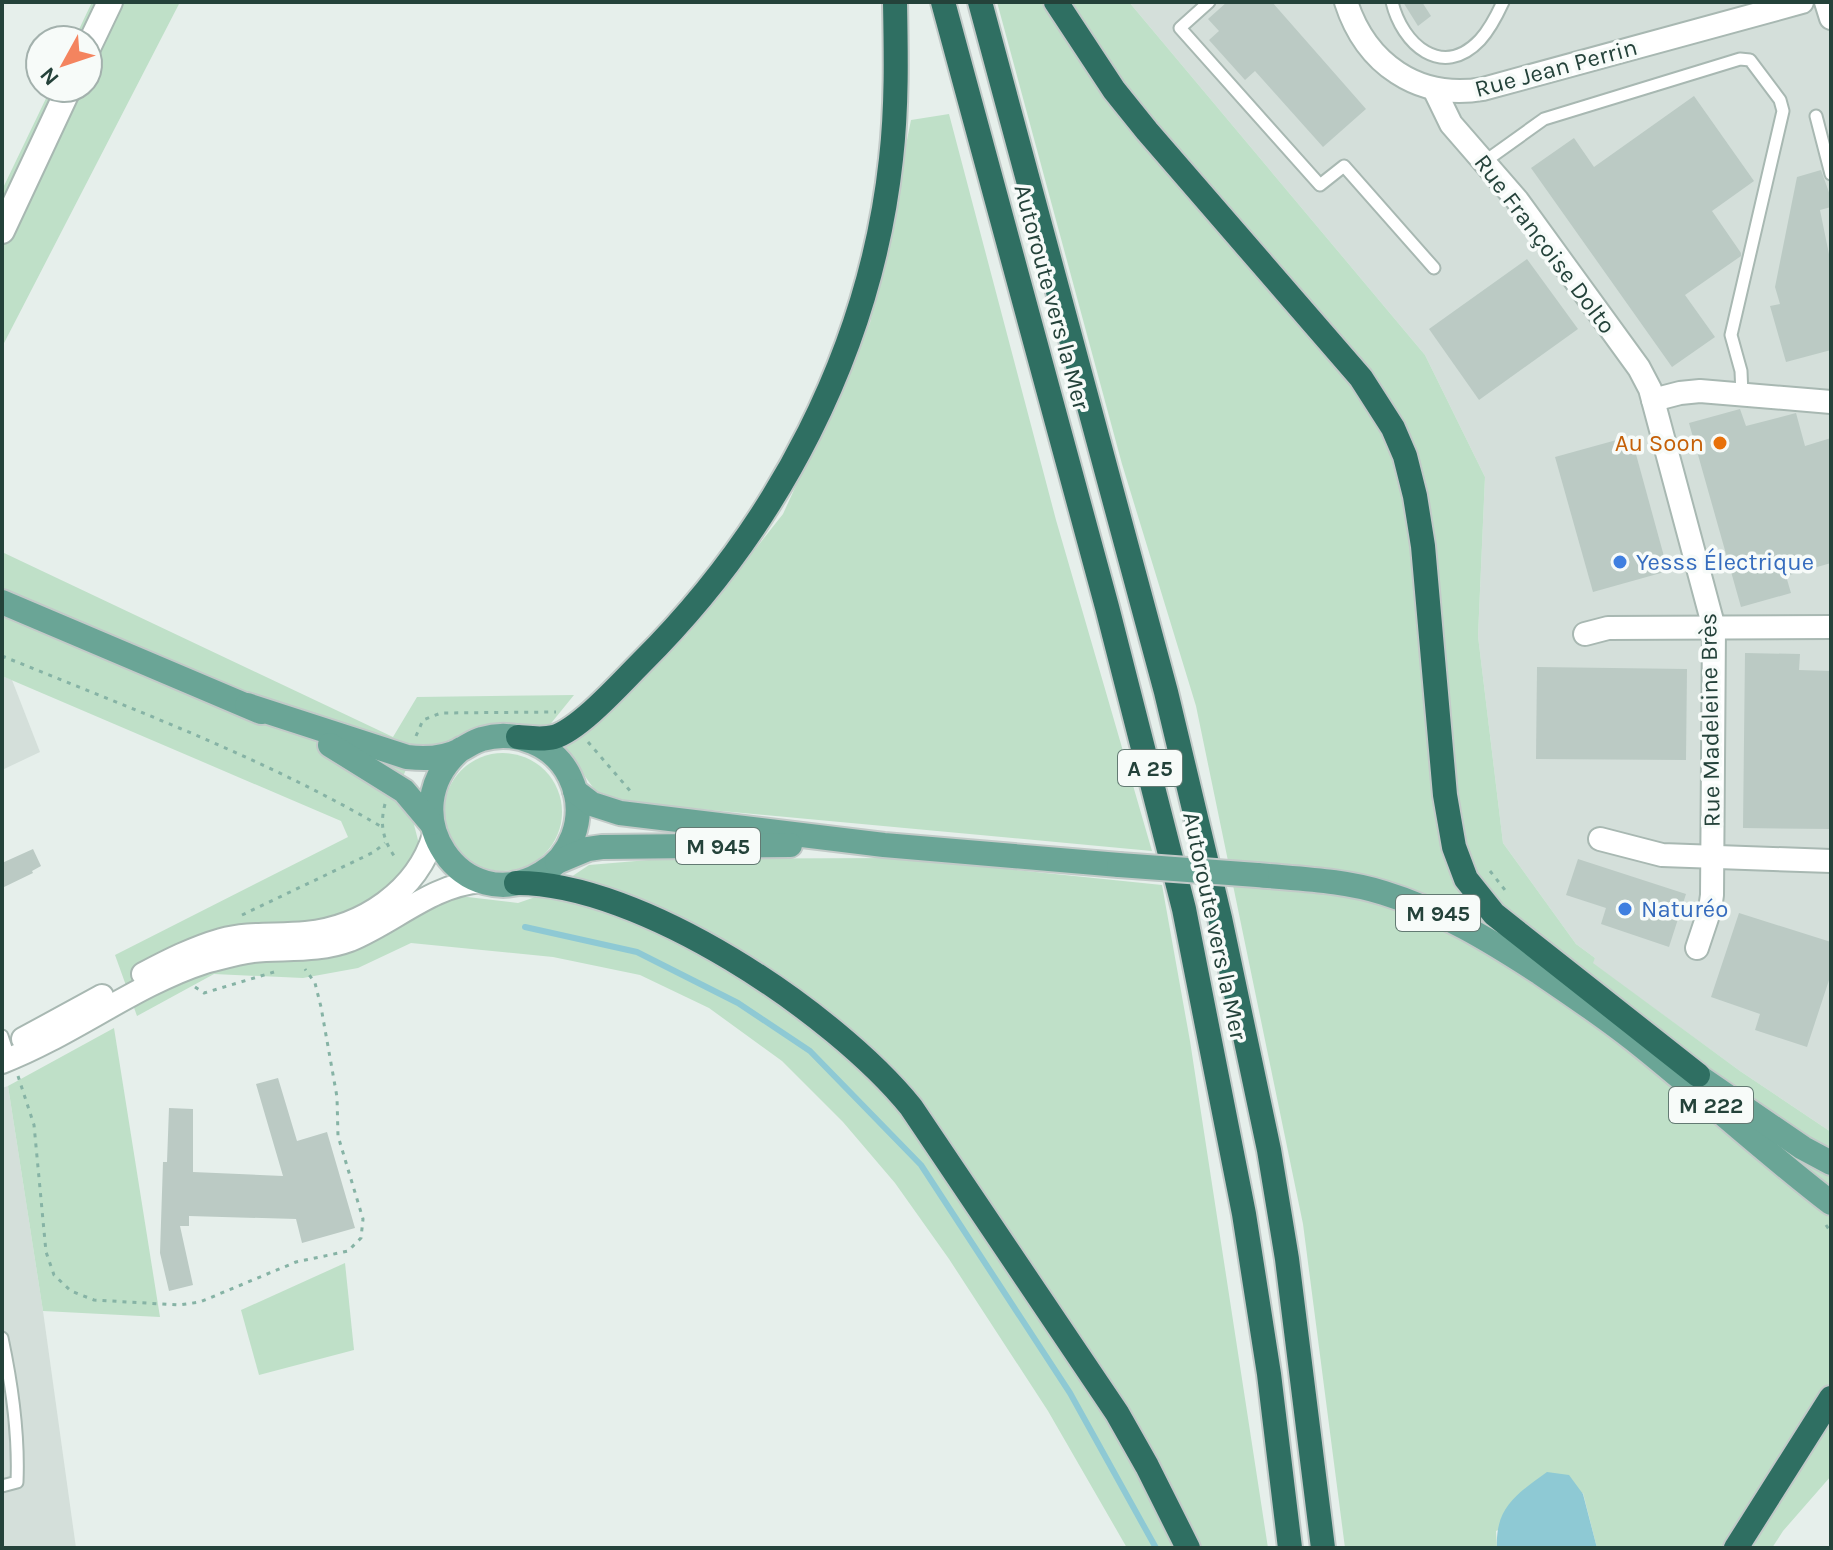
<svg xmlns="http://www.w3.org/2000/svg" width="1833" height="1550" viewBox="0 0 1833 1550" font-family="Karla,sans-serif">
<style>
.built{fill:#d4dfda}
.green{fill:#bfe0c8}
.water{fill:#8ec9d4}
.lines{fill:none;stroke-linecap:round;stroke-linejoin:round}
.stream{stroke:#8ec9d4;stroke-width:6}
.building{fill:#bbcac4}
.service-casing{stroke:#a8b8b2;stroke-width:15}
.minor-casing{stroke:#a8b8b2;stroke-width:26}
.tertiary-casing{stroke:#a8b8b2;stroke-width:28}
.primary-casing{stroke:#c2cac8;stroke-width:28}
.motorway-casing{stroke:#c2cac8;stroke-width:28}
.path{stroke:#86b3a5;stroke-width:3;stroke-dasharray:4 6;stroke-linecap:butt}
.service{stroke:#fff;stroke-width:11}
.minor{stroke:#fff;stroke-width:22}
.tertiary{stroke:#fff;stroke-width:24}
.primary{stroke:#6aa596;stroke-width:24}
.motorway{stroke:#2f6f62;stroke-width:24}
.primary-bridge-casing{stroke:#c2cac8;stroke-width:28;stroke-linecap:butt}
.primary-bridge{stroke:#6aa596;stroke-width:24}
.food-dot{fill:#e8710a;stroke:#f7fbf9;stroke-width:3}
.shop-dot{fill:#3f7fe0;stroke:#f7fbf9;stroke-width:3}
.labels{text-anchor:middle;stroke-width:7;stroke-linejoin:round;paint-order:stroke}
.shield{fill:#f7fbf9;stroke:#637a73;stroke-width:2}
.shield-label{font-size:22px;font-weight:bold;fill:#24423a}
.street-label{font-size:24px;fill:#24423a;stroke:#f7fbf9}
.food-label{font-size:24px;fill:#c56008;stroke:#f7fbf9;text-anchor:end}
.shop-label{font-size:24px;fill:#366cbe;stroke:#f7fbf9;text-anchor:start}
</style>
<rect width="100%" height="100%" fill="#e6efeb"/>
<g class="built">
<path d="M1129,2H1831V1132L1740,1071L1592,963L1595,958L1576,944L1503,843L1478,636L1485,477L1425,355Z"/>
<path d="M2,676L12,680L40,752L2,770Z"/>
<path d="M8,1086L43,1311L76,1548H2V1088Z"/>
</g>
<g class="green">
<path d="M92,2H180L2,347V190L51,88H88V40H74Z"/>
<path d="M997,2H1129L1425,355L1485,477L1478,636L1503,843L1576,944L1595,958L1593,963L1740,1071L1831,1132V1476L1783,1531L1772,1548H1597L1583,1493L1496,1531L1497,1548H1345L1303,1224L1196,706L1122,464Z"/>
<path d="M949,114L1056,520L1152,851L625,802L599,796L564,747L643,679L687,635L783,514L870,323L911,120Z"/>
<path d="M2,552L393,737L417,697L574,695L548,727L415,751L394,795L411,813L419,844L397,879L415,914L459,896L518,903L547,893L589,865L660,859L901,858L1162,885L1190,1041L1268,1548H1127L1048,1411L949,1259L895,1183L843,1122L782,1061L709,1008L640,975L553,957L411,943L358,968L303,978L214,974L137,1016L115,955L348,837L341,821L2,676Z"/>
<circle cx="503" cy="812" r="59"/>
<path d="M114,1028L156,1292L160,1317L43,1311L8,1086Z"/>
<path d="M345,1263L354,1350L259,1375L241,1310Z"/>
</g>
<path class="water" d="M1547,1472L1569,1475L1583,1494L1597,1548H1497C1495,1507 1517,1494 1547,1472Z"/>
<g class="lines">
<path class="stream" d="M525,927L637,952L738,1003L810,1051L921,1165L1070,1393L1156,1548"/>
</g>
<g class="building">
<path d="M1227,2H1272L1366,109L1323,147L1255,71L1245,80L1209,40L1219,31L1208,19Z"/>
<path d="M1403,2H1422L1431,16L1418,26Z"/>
<path d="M1694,96L1754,181L1712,211L1741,253V256L1685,295L1715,337L1672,367L1531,168L1574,138L1594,167Z"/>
<path d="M1821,170L1831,198V207L1820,210L1831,264V350L1786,362L1770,306L1780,304L1775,287L1797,177Z"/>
<path d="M1527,259L1578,329L1479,400L1429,329Z"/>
<path d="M1740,409L1746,426L1796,413L1805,446L1831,438V563L1786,576L1791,593L1741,607L1689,423Z"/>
<path d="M1631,436L1668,571L1593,592L1555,457Z"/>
<path d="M1745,653L1800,654L1799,670L1831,671V829L1743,828Z"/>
<path d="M1537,667L1687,669L1686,760L1536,759Z"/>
<path d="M33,849L41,866L32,871L33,873L2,888V863Z"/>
<path d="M1578,859L1686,894L1669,947L1601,924L1606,908L1566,895Z"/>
<path d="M1739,913L1831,942V974L1807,1047L1755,1030L1760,1014L1711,997Z"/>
<path d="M278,1078L297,1141L327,1132L355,1228L302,1243L296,1219L189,1216V1226H180L193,1285L169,1291L160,1253L163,1162H167L169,1108L193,1109V1172L283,1176L256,1084Z"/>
</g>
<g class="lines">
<g class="service-casing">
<g id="service">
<path d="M1209,2L1180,28L1320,185L1344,166L1434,268"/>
<path d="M1392,2C1402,44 1442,80 1480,40C1490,29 1497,15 1503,2"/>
<path d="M1816,116L1831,174"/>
<path d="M1484,162L1544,119L1740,59L1750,60L1780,100L1783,111L1731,335L1741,371L1742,395"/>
<path d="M2,1036L7,1051"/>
<path d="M2,1338C12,1385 19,1434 17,1482L2,1486"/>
</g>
</g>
<g class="minor-casing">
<g id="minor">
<path d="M1346,2C1366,64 1418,100 1483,89L1802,2"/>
<path d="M1826,2L1831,18"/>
<path d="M1434,89L1451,124L1517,200L1639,368L1650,389L1714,628L1712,895L1710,909L1697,948"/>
<path d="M1653,400L1680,393L1700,391L1831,402"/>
<path d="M1585,634L1608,628L1831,627"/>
<path d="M1600,839L1662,855L1831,861"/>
<path d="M143,974C168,961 193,948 221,940C249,932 277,936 306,933C363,927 417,891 434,835"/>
<path d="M23,1039L102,996"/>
<path d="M2,1062C72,1035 136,984 205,962C221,958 237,953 253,951C286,948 318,952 350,940C396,921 431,885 482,881"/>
</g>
</g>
<g class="tertiary-casing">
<g id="tertiary">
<path d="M88,48L110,2"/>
<path d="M2,231L69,88"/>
</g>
</g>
<g class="primary-casing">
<g id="primary">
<path d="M2,602L261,712"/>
<path d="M247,705L407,757C425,759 443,759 460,750C468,746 474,741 482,739C516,729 555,745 570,777C579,796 580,817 573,836C567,852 556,865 542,873C463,921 388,811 461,749"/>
<path d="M330,745L404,791L431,823"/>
<path d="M575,791L592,804L620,813L884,845L1119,865"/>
<path d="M557,862L588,849L602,847L790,845"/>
<path d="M1257,875C1299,879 1344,880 1384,893C1440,910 1491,941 1540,973C1572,995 1604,1016 1634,1040C1701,1093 1763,1151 1831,1203"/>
<path d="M1695,1074L1803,1148L1831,1163"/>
</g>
</g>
<g class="motorway-casing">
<g id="motorway">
<path d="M943,2L1107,607L1184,909L1244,1214L1269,1374L1290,1548"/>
<path d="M980,2L1166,692L1220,918L1269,1150L1287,1259L1323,1548"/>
<path d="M1056,2L1114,90L1147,131L1361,378L1393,428L1405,456L1415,496L1423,546L1445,795L1454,847L1466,879L1494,914L1698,1075"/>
<path d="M518,737C530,738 542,740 554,737C580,729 620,684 641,663C777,528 870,351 891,159C897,107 896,54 895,2"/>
<path d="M516,883C640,882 834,1012 911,1107L1117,1413L1147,1466L1188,1548"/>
<path d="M1736,1548L1831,1398"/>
</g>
</g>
<g class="path">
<path d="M2,656C130,708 262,757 382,827"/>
<path d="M416,736L423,720L441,713L556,712"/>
<path d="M588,742L632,793"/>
<path d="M385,804C379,827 384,842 397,860"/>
<path d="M1490,871L1505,890"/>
<path d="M242,915L374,852L385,843"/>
<path d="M195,987L204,993L274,972"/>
<path d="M18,1076L34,1125L46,1252L54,1275L71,1291L94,1300L179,1305L200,1302L296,1262L348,1251L361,1238L363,1219L338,1136L337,1097L321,1007L315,983L305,969"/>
<path d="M1826,1225L1831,1232"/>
</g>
<use href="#service" class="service"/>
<use href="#minor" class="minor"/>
<use href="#tertiary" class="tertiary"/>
<use href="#primary" class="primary"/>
<use href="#motorway" class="motorway"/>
<g class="primary-bridge-casing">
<path id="primary-bridge" d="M1119,865L1257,875"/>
</g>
<use href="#primary-bridge" class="primary-bridge"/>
</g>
<circle class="food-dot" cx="1720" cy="443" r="8"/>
<g class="shop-dot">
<circle cx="1620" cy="562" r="8"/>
<circle cx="1625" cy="909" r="8"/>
</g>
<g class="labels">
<g class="shield">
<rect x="1118" y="750" width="64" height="36" rx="6"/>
<rect x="676" y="828" width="84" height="36" rx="6"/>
<rect x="1396" y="895" width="84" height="36" rx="6"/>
<rect x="1669" y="1087" width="84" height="36" rx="6"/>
</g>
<g class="shield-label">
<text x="1150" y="776">A 25</text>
<text x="718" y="854">M 945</text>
<text x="1438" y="921">M 945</text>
<text x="1711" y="1113">M 222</text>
</g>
<g class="street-label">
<text transform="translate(1556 68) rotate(-15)" y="8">Rue Jean Perrin</text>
<text transform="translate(1545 244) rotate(53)" y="8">Rue Françoise Dolto</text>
<text transform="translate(1052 297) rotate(75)" y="8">Autoroute vers la Mer</text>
<text transform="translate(1710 720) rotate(-91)" y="8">Rue Madeleine Brès</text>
<text transform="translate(1215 926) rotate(78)" y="8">Autoroute vers la Mer</text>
</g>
<g class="food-label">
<text x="1704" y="451">Au Soon</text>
</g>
<g class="shop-label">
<text x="1636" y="570">Yesss Électrique</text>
<text x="1641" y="917">Naturéo</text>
</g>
</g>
<rect width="1833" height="1550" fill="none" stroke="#24423a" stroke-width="8"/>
<g transform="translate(64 64) rotate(230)"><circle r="38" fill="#f7fbf9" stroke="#a3b1ad" stroke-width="2"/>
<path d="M0-6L14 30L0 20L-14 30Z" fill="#f4845f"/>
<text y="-12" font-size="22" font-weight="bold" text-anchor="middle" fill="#24423a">N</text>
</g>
</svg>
